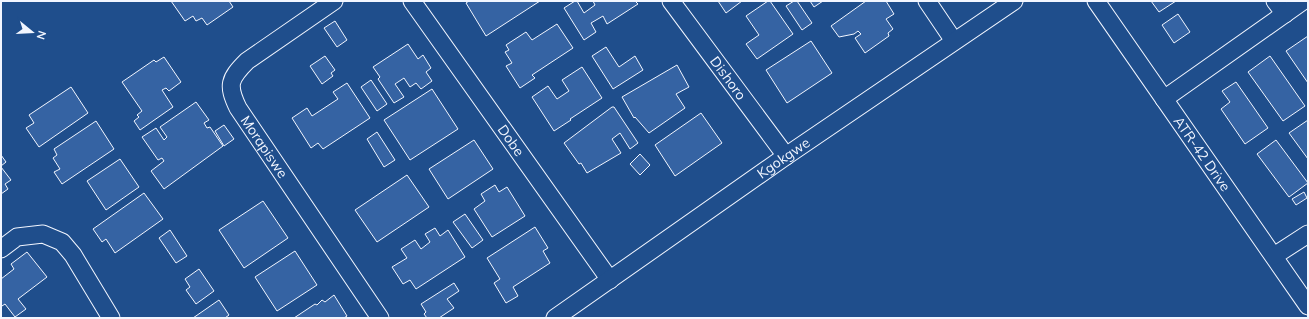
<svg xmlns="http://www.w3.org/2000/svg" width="1309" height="319" viewBox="0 0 1309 319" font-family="Mulish,sans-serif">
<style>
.building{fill:#3563a3;stroke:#f2f6ff}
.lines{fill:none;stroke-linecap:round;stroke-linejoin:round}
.street-casing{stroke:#f2f6ff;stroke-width:19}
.street{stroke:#1f4e8c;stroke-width:17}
.labels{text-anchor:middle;stroke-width:3;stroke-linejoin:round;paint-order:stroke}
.street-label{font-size:14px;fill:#f2f6ff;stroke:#1f4e8c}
</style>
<rect width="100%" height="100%" fill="#1f4e8c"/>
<g class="building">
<path d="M171,1H229L233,7L207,25L202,18L196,21L193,16L185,21Z"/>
<path d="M469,1H540L486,36L466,3Z"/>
<path d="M575,1H577L584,13L595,5L593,1H635L638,4L607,24L603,16L591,23L596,32L584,40L564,8Z"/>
<path d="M718,1H742L726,13Z"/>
<path d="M768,1H770L793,34L757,59L746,44L759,35L746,16Z"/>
<path d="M794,1H797L812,23L802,30L786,6Z"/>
<path d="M810,1H823L814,7Z"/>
<path d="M866,1H886L894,14L886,19L893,29L888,33L889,36L865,53L855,38L861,34L858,31L854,34L839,37L831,26Z"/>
<path d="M1151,1H1176L1159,12Z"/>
<path d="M1178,14L1190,32L1174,43L1162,25Z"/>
<path d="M335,21L347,40L337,47L324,28Z"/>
<path d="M557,24L573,48L532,75L535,78L520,88L506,66L512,63L505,52L509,50L506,45L526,32L532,40Z"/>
<path d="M1308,36V83L1286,51Z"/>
<path d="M811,41L832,73L787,103L766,70Z"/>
<path d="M408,44L418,59L423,55L431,68L426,72L432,81L421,89L416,83L410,87L404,78L395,84L404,97L394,103L378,79L380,77L373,67Z"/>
<path d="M606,47L619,67L635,56L643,70L613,89L592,56Z"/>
<path d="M325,56L335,70L331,73L333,76L322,84L310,66Z"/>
<path d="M1270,56L1305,106L1283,121L1248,72Z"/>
<path d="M164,57L181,82L169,91L166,88L162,90L173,107L140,130L134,121L139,117L137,115L142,111L122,82L154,60L156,62Z"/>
<path d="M677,65L689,87L676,94L685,108L649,133L635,117L634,118L622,97Z"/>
<path d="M582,67L602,98L570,119L571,120L554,131L532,97L548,86L557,99L569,91L562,80Z"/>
<path d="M371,80L387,104L377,111L361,87Z"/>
<path d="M1236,82L1268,128L1245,144L1221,109L1230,102L1222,91Z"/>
<path d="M347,83L370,118L323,149L318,143L311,148L292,118L307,108L312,116L338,99L333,92Z"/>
<path d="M71,87L88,113L39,147L26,128L34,123L29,115Z"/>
<path d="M432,89L458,129L410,160L384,120Z"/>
<path d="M196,102L209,120L204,123L207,128L210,127L223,146L164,189L151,171L164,161L162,158L158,160L142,137L156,128L164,140L167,137L160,127Z"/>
<path d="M612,107H614L638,143L630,149L620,133L612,139L621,153L587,173L581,163L579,164L564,143Z"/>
<path d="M701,113L722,143L675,176L655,145Z"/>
<path d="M1308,120V159L1289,133Z"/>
<path d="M96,121L114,149L62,184L54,172L60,169L53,158L57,155L54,149Z"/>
<path d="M224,125L234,139L224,146L215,131Z"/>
<path d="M377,132L395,160L384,167L367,139Z"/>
<path d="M474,140L493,169L448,199L429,169Z"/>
<path d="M1276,140L1308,183L1289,197L1257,154Z"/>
<path d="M640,154L650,165L640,175L630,164Z"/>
<path d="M1,155L6,162L1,166Z"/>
<path d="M120,159L139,187L106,210L87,181Z"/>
<path d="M1,167L11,180L5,184L8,189L1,194Z"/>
<path d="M407,175L429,207L377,242L355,210Z"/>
<path d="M495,185L499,192L507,187L525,216L492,237L474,209L485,201L481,194Z"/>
<path d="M1304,192L1307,198L1296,205L1292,199Z"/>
<path d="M144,193L163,219L115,253L106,239L102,242L93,229Z"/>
<path d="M263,201L288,238L244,268L219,230Z"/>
<path d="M465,214L483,240L472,248L453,222Z"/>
<path d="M535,227L548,248L543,251L550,263L513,287L518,296L506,303L494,283L500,279L487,258Z"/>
<path d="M435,228L440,236L448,230L465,257L416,289L410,280L403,284L392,267L407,258L401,249L415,240L421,249L430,242L425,234Z"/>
<path d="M170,230L187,256L176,263L159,238Z"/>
<path d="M295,251L317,285L277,311L255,277Z"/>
<path d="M27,252L47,277L18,299L26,309L15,317L5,304L2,306L1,304V279L14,269L11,264Z"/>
<path d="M199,269L214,291L196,304L186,290L190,287L185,279Z"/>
<path d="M454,283L459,291L447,299L454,308L439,318H427L424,314L426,312L421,304Z"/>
<path d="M334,295L347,316L344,318H294L315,304L317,305L322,300L325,302Z"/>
<path d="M219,300L229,315L225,318H193Z"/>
</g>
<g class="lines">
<g class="street-casing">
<g id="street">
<path id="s1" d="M334,1L247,61C229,79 227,85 238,108L380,318"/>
<path id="s2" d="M412,1L610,280"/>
<path id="s3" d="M671,1L786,156"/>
<path d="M927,1L954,41"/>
<path id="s4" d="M1096,1L1308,306"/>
<path d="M1275,1L1285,14"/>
<path d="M1164,99L1303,1"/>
<path d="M1,249L17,237L43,234L62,242L73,255L111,318"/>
<path d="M1274,256L1308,234"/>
<path id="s5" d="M555,318L786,156L1014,1"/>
</g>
</g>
<use href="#street" class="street"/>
</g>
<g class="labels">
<g class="street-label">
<text dy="5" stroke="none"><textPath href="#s3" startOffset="96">Dishoro</textPath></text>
<text dy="5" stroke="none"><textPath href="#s2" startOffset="171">Dobe</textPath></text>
<text dy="5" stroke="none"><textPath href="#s1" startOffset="206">Morapiswe</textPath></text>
<text dy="5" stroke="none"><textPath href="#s4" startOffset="186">ATR-42 Drive</textPath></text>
<text dy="5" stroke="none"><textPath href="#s5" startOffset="279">Kgokgwe</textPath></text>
</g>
</g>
<rect width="1309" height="319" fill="none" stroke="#f2f6ff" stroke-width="4"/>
<g transform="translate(32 32) rotate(108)" stroke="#1f4e8c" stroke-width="3" paint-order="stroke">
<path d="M0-3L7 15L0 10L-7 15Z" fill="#f2f6ff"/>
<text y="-6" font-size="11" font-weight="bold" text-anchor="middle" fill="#f2f6ff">N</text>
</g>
</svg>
